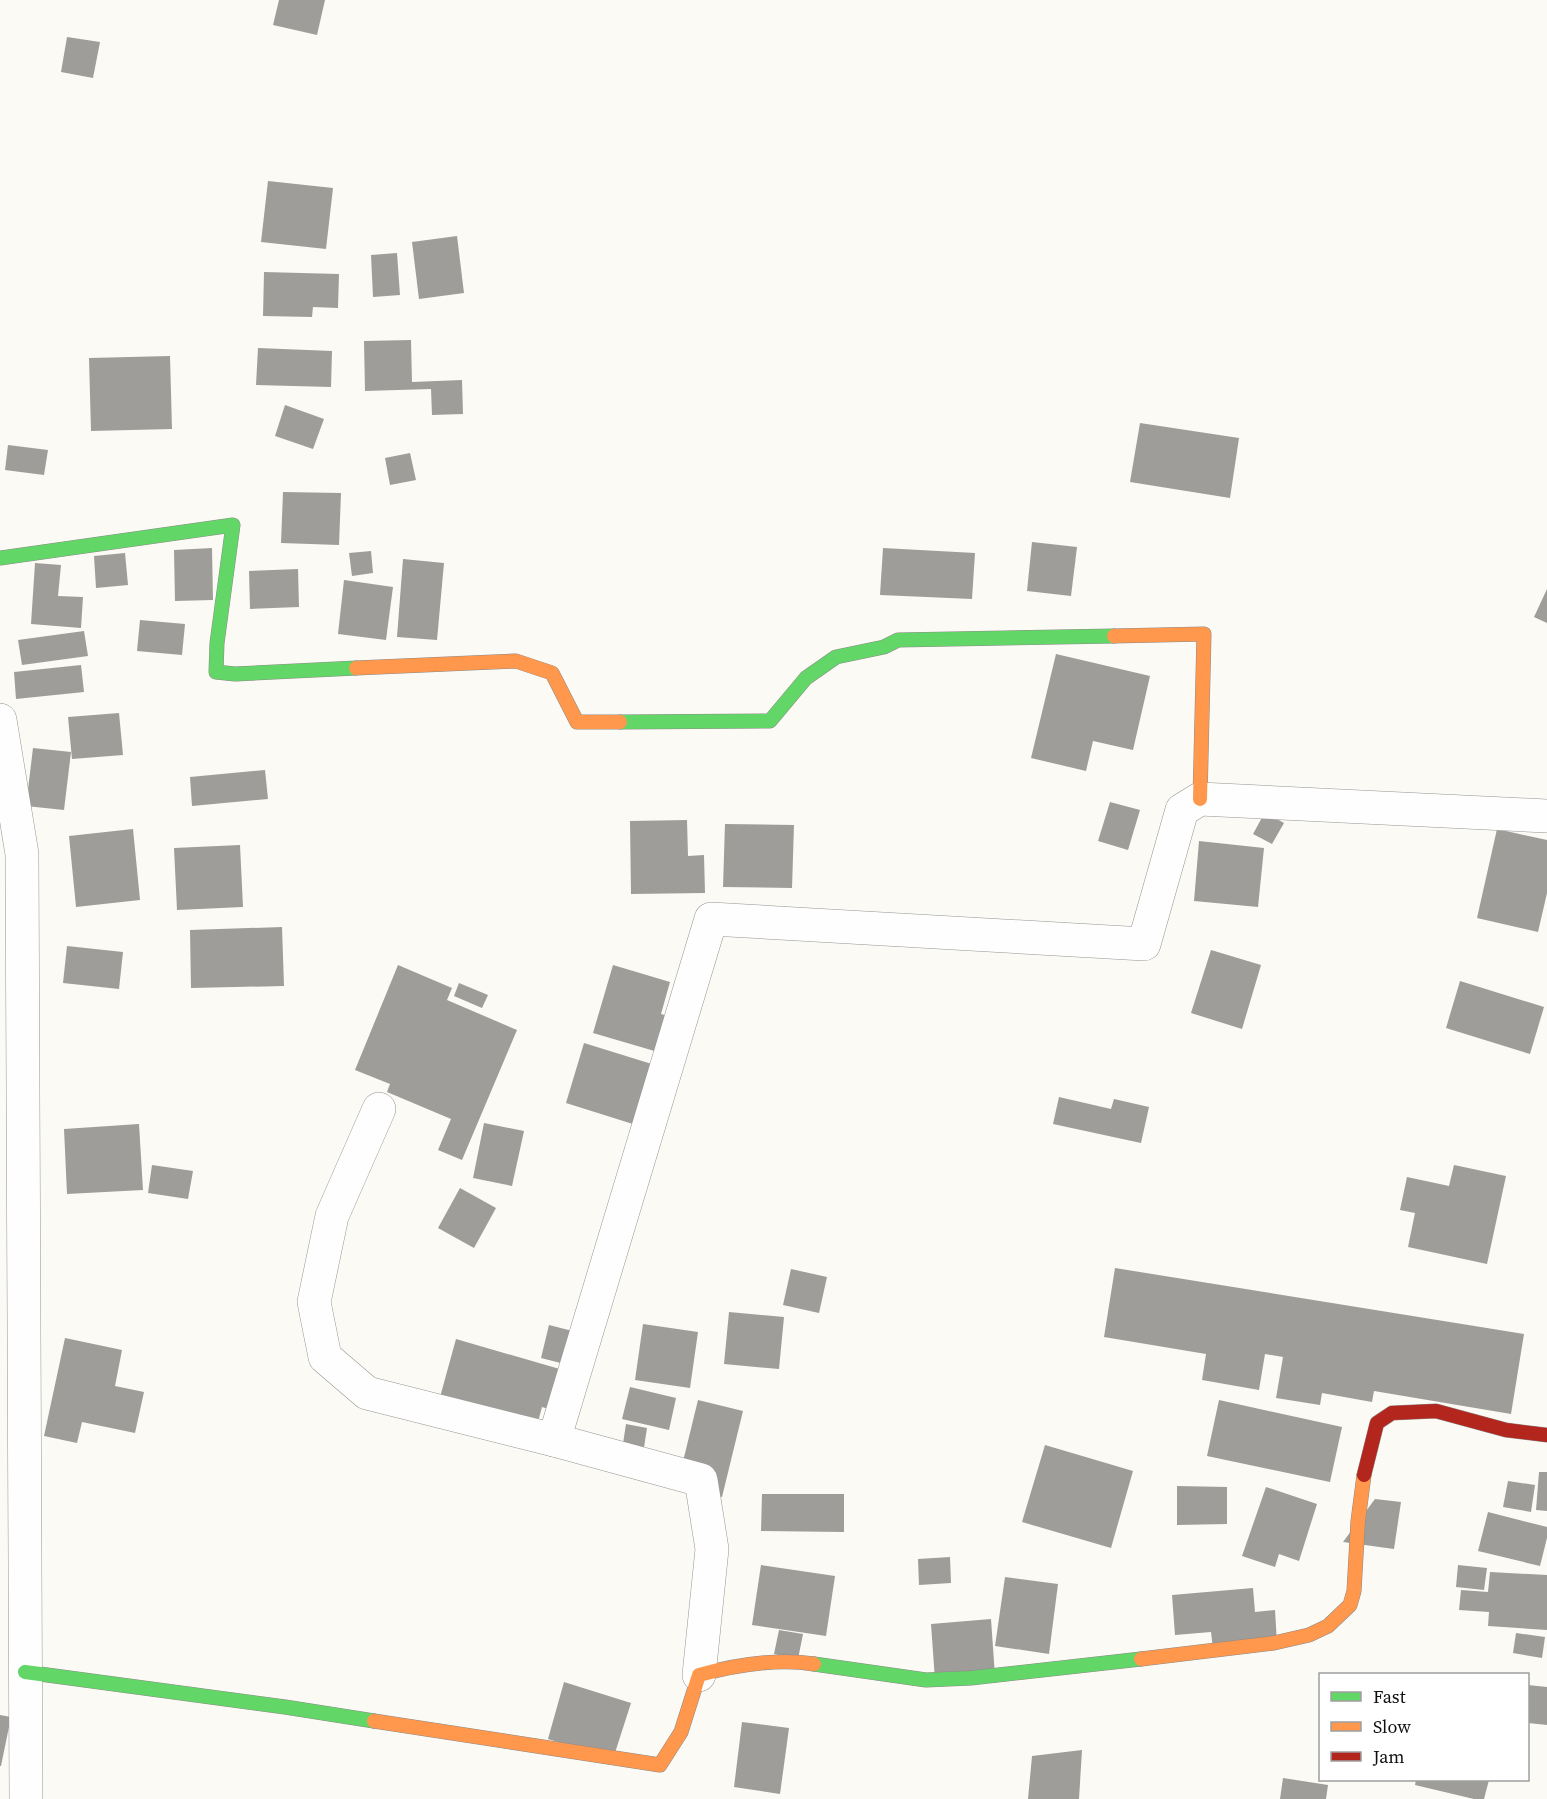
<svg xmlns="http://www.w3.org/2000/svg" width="1547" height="1799" viewBox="0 0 1547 1799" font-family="'Source Serif 4',serif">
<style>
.building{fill:#9f9d9a}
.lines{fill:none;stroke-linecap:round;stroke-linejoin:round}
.street-casing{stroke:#959593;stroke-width:34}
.fast-casing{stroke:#8c8b89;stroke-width:15}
.slow-casing{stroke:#8c8b89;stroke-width:15}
.jam-casing{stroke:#8c8b89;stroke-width:15}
.street{stroke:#fefefe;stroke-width:33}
.fast{stroke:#63d668;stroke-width:14}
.slow{stroke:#ff974d;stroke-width:14}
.jam{stroke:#b3261e;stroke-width:14}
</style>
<rect width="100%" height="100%" fill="#fbfaf5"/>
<g class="building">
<path d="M279,0H325L317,35L273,25Z"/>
<path d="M67,37L100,42L93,78L61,72Z"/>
<path d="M268,181L333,188L326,249L261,242Z"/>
<path d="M457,236L464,293L419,299L412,242Z"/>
<path d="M397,253L400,295L373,297L371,255Z"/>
<path d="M264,272L339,274L338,308L313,307L312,317L263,316Z"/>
<path d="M411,340L412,382L462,380L463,414L432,415L431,389L365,391L364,341Z"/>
<path d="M258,348L332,351L331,387L256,385Z"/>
<path d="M170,356L172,429L91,431L89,358Z"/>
<path d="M285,405L324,419L313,449L275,436Z"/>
<path d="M1140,423L1239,438L1230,498L1130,482Z"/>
<path d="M8,445L48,450L44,475L5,470Z"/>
<path d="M410,453L416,480L390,485L385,458Z"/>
<path d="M283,492L341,493L339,545L281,543Z"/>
<path d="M1032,542L1077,547L1071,596L1027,591Z"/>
<path d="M212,548L213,600L175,601L174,550Z"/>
<path d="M883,548L975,553L972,599L880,595Z"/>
<path d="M371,551L373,573L352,576L349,553Z"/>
<path d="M125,553L128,585L96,588L94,556Z"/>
<path d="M403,559L444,563L437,640L397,637Z"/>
<path d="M35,563L61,565L58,596L83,597L81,628L31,624Z"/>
<path d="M298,569L299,607L250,609L249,571Z"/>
<path d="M344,580L393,587L386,640L338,634Z"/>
<path d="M1547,589V623L1534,617Z"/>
<path d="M140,620L185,624L182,655L137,651Z"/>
<path d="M84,631L88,656L22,665L18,640Z"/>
<path d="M1056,654L1150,676L1133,750L1093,741L1086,771L1031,758Z"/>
<path d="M81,665L84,692L16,699L14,672Z"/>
<path d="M119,713L123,755L72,759L68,717Z"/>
<path d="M33,748L71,752L64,810L26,806Z"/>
<path d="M265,770L268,799L192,806L190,777Z"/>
<path d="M1110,802L1140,810L1128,850L1098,841Z"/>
<path d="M1265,812L1284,823L1272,844L1253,834Z"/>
<path d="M687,820L688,856L704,855L705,893L631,894L630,821Z"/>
<path d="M725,824L794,825L792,888L723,887Z"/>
<path d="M133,829L140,900L76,907L69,836Z"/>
<path d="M1497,829L1547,840V893L1538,932L1477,918Z"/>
<path d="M1199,841L1264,848L1258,907L1194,901Z"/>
<path d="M240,845L243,907L177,910L174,848Z"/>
<path d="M282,927L284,986L191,988L190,930Z"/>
<path d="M67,946L123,952L119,989L63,983Z"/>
<path d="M1211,950L1261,965L1242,1029L1191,1013Z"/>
<path d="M398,965L452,988L447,1000L517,1030L462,1160L438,1150L451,1119L387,1092L390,1084L355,1070Z"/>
<path d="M613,965L670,982L661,1014L686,1021L675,1057L593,1033Z"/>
<path d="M1460,981L1544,1007L1530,1054L1446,1028Z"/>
<path d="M459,983L488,995L482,1008L454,996Z"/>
<path d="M584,1043L655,1065L636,1125L566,1103Z"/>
<path d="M1059,1097L1111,1109L1114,1099L1149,1107L1141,1143L1053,1124Z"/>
<path d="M484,1123L524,1131L512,1186L473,1178Z"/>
<path d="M139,1124L143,1190L67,1194L64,1129Z"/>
<path d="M152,1165L193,1171L188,1199L148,1193Z"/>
<path d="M1454,1165L1506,1176L1487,1264L1408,1247L1415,1213L1400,1210L1407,1177L1449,1186Z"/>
<path d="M460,1188L496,1208L474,1248L438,1228Z"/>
<path d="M1115,1268L1524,1334L1511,1414L1374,1391L1372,1402L1322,1393L1320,1405L1276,1398L1283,1357L1265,1354L1259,1390L1202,1380L1206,1354L1104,1337Z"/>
<path d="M791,1269L827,1277L819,1313L783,1305Z"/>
<path d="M729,1312L784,1317L779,1369L724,1364Z"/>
<path d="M643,1324L698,1332L690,1388L635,1380Z"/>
<path d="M549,1325L596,1337L588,1370L541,1358Z"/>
<path d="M65,1338L122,1350L115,1386L144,1392L135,1433L82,1422L77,1443L44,1436Z"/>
<path d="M456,1339L570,1372L558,1412L542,1407L534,1437L437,1408Z"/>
<path d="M630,1387L676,1398L669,1430L622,1419Z"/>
<path d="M698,1400L743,1411L722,1497L677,1486Z"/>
<path d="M1219,1400L1342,1427L1330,1482L1207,1456Z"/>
<path d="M626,1424L647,1428L643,1454L622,1450Z"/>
<path d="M1045,1445L1133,1471L1111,1548L1022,1522Z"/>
<path d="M1539,1472H1547V1511L1536,1510Z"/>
<path d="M1508,1481L1535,1485L1531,1512L1503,1507Z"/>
<path d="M1177,1486L1227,1487V1524L1177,1525Z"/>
<path d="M1266,1487L1317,1504L1299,1561L1279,1554L1275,1567L1242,1556Z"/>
<path d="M762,1494H844V1532L761,1531Z"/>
<path d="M1375,1499L1401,1502L1394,1549L1343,1542Z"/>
<path d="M1488,1512L1547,1527V1538L1540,1566L1478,1551Z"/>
<path d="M950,1557L951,1583L919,1585L918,1559Z"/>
<path d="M761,1565L835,1576L826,1636L752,1625Z"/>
<path d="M1458,1565L1487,1568L1484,1590L1456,1587Z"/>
<path d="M1490,1572L1547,1575V1630L1488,1626L1489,1612L1459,1610L1461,1590L1488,1592Z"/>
<path d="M1005,1577L1058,1584L1049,1654L995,1646Z"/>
<path d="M1253,1588L1255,1612L1275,1610L1277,1643L1213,1649L1211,1632L1175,1635L1172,1595Z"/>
<path d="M991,1619L995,1676L935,1680L931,1624Z"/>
<path d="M779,1630L803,1634L798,1659L774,1654Z"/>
<path d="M1516,1633L1545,1637L1542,1658L1513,1653Z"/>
<path d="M564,1682L631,1703L613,1759L548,1739Z"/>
<path d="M1528,1685L1547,1687V1725L1528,1723Z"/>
<path d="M0,1715L11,1717L1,1766H0Z"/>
<path d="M742,1722L789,1728L780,1794L734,1787Z"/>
<path d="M1082,1750L1079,1799H1028L1032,1756Z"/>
<path d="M1283,1778L1328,1785L1326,1799H1280Z"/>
<path d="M1416,1780H1489L1484,1799H1474L1415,1785Z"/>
</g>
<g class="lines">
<g class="street-casing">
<g id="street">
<path d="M0,720L22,854L26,1799"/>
<path d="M379,1109L332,1216L314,1302L325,1357L367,1393L554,1440L701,1480L712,1549L699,1675"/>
<path d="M554,1440L711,919L1144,944L1182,810L1200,799L1547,816"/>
</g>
</g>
<g class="fast-casing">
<g id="fast">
<path d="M0,558L233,525L217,643L216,672L235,674L356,668"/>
<path d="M620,722L770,721L806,678L836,657L884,647L898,640L1114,636"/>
<path d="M814,1664L926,1680L971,1678L1141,1659"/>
<path d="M25,1672L285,1707L374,1721"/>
</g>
</g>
<g class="slow-casing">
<g id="slow">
<path d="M1114,636L1204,634L1200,799"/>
<path d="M356,668L516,661L552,673L577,722H620"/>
<path d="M1141,1659L1274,1643L1309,1635L1328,1626L1350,1605L1354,1591L1358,1521L1364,1475"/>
<path d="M374,1721L660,1765L681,1732L699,1675C736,1665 776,1658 814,1664"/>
</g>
</g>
<g class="jam-casing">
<path id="jam" d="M1364,1475L1377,1423L1392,1413L1436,1411L1506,1430L1547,1435"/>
</g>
<use href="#street" class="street"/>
<use href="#fast" class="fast"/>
<use href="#slow" class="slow"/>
<use href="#jam" class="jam"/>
</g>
<rect x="1319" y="1673" width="210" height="108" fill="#ffffff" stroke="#9f9f9f" stroke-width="1.5"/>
<rect x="1331" y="1692" width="30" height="9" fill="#63d668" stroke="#9f9f9f" stroke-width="1.5"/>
<text x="1373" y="1703" font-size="18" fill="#0f0f0f">Fast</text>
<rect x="1331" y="1722" width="30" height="9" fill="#ff974d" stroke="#9f9f9f" stroke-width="1.5"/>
<text x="1373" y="1733" font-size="18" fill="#0f0f0f">Slow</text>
<rect x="1331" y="1752" width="30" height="9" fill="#b3261e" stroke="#9f9f9f" stroke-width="1.5"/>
<text x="1373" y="1763" font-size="18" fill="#0f0f0f">Jam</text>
</svg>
